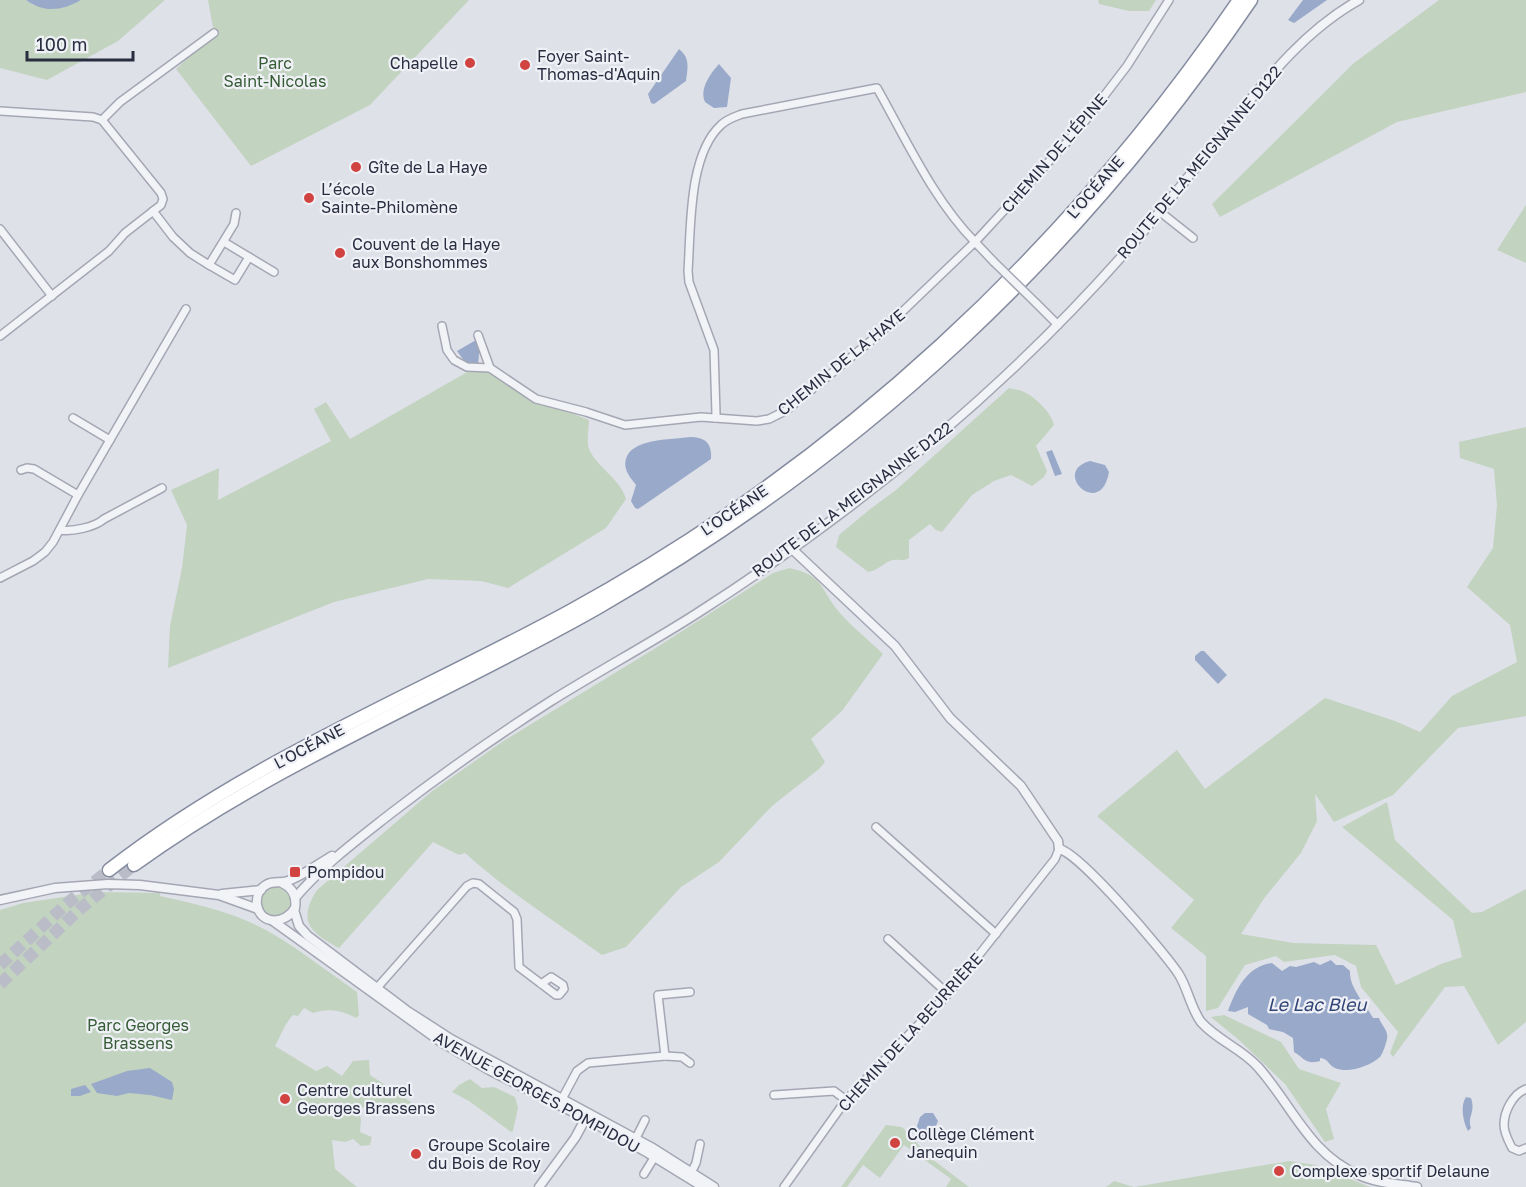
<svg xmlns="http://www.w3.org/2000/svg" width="1526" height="1187" viewBox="0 0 1526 1187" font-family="'Golos Text',sans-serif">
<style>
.green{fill:#c2d3c0}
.water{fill:#99a9ca}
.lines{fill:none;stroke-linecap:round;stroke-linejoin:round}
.motorway-tunnel{stroke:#babdc7;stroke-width:12;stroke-dasharray:12 6;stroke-linecap:butt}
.minor-casing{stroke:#a4a7b3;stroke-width:10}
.tertiary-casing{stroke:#a4a7b3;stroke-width:11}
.motorway-casing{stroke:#868ca0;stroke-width:15}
.minor{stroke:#f2f3f7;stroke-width:7}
.tertiary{stroke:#f2f3f7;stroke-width:8}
.motorway{stroke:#fff;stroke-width:12}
.minor-bridge-casing{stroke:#a4a7b3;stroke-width:10;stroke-linecap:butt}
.minor-bridge{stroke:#f2f3f7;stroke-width:7}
.poi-dot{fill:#d14341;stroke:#eff1f6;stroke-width:2}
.labels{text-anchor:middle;stroke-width:4.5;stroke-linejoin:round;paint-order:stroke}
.poi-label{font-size:16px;fill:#282d40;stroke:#eff1f6;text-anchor:start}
.park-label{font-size:16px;fill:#365c35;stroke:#eff1f6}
.street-label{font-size:16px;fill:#282d40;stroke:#eff1f6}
.water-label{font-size:18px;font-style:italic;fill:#314475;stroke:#eff1f6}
</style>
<rect width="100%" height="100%" fill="#dfe1e9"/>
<g class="green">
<path d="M0,0H26L33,5L62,8L81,0H165L118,41L47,80L0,68Z"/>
<path d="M208,0H469L370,105L251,166L176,69L214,33Z"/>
<path d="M1098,0H1156L1149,11H1129L1099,4Z"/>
<path d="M1439,0H1526V92L1397,122L1220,217L1212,204L1354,63Z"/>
<path d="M1526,205V263L1497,250Z"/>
<path d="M490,368L536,399L589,420C589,428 586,441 589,449C598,469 620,478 626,499L606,528L508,588L481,581L428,579L334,602L168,668L170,626L182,568L187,525L171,490L219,468L218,500L331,441L314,409L326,402L350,439L469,371Z"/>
<path d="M1009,388C1014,389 1020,390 1024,392C1035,397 1052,413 1054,425L1036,446L1047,471L1044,477L1032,486L1011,475L994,481L972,495L942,532L936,530L930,524L909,540V558C902,562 900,559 893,560C884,562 878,571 868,572L836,547L839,535L869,510L896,490Z"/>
<path d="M1526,427V716L1458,728L1393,795L1334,822L1315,794L1317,821L1301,853L1265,897L1241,934L1293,943L1376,945L1396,985L1441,964L1462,957L1453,920L1342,827L1387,802L1395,840L1472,913L1482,912L1526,889V1022L1498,1045L1464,986L1445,987L1393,1057L1390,1053L1398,1032L1361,987L1356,966L1335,955L1284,962L1276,956L1245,965L1218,1008L1206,1011V956L1171,928L1194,900L1097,816L1177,750L1205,789L1325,698L1395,721L1420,732L1452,696L1517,662L1510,625L1467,587L1493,548L1497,505L1494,469L1460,458L1459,442Z"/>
<path d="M789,568C824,575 820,589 839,612C852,627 869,640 883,654L842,711L811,739L825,762L819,769L772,806L719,862L681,887L626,947L602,955C556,922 507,891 465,853L459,855L433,842L339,948C310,933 297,921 317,890L431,792L502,742L654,649L773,573Z"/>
<circle cx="276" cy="902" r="15"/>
<path d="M97,892L160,893V896C196,904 233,912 266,930C298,948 327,971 357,992L359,1015L356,1018C342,1010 328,1008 313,1013L304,1008L298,1016L293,1015C284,1025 281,1035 275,1046L316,1071L327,1066L342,1076L353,1061L369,1060L370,1075L426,1112V1117L380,1102L358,1109L361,1119L360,1132L372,1137L370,1145L361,1146L353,1139L345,1142L332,1140L335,1169L357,1187H0V910L23,903Z"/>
<path d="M1224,1015L1281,1042L1299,1069L1341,1083L1326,1109L1334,1139L1325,1142L1285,1084L1239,1040L1211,1017Z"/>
<path d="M470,1079L482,1088L494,1087L515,1097L518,1108L513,1131L511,1132L469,1101L452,1092L459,1085Z"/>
<path d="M886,1125L902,1127L932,1159L969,1187H946L951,1179L904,1145L880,1178L863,1165L847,1187H841Z"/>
<path d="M1289,1161L1316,1165L1370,1187H1106L1114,1181L1134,1187Z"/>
</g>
<g class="water">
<path d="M26,0H81C62,11 43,13 26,0Z"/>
<path d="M1303,0H1327L1294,23L1288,20Z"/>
<path d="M679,49C690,58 688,67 686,81L654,104L651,103L648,94Z"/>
<path d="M719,64L731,78L727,107L714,108L705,102C699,89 710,74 719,64Z"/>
<path d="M476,340L482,349L479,354L478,366L465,362L457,351Z"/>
<path d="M690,437C705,437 712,443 711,459L644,505L638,509L635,508L631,501L636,485C633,481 627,474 626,469C620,438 669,440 690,437Z"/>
<path d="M1052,450L1062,474L1055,476L1046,452Z"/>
<path d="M1090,461L1105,465L1109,472C1101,520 1050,472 1090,461Z"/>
<path d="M1201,651H1204L1227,675L1218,684L1195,660V656Z"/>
<path d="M1331,960L1336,965H1343L1350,971C1349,988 1365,1003 1373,1018H1379C1381,1025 1389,1031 1387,1039C1386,1044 1383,1053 1380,1057C1370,1066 1348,1074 1335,1068C1328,1065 1329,1059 1320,1058V1061C1306,1065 1304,1058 1294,1052L1293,1038L1283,1032L1269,1029L1267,1025L1248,1014V1007L1235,1012L1228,1011C1236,989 1247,966 1272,963L1282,971L1290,966L1296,967L1314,962L1320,965Z"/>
<path d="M150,1068L172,1082L174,1089L172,1100L150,1095L129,1093L117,1096L97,1093L91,1084L127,1071Z"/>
<path d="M85,1085L91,1092L80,1096H71V1089Z"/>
<path d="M1466,1097L1471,1098C1476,1113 1467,1116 1471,1128L1468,1131C1463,1122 1460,1105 1466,1097Z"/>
<path d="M925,1113H933L938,1121L930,1140L927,1141L922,1138L916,1129L920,1117Z"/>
</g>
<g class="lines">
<g class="motorway-tunnel">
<path d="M0,965L70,901L109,870"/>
<path d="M0,984L80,909L134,865"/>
</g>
<g class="minor-casing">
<g id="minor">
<path d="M0,111L93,117L102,120L161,193L163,199L161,205L125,233L109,251L0,336"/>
<path d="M102,120L120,102L214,33"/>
<path d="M153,211L173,237L190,253L209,265L234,224L236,213"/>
<path d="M1159,211L1193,238"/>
<path d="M0,229L52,296"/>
<path d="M224,242L249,257"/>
<path d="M209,265L235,280L249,257L274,272"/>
<path d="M1036,303L1058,325"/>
<path d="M442,326L447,350L454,360L467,367L490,368L536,399L586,412L625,425L701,417L757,421L769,419L787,410L878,335L975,242L994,262"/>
<path d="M478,335L490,368"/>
<path d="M73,418L110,440"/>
<path d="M715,418L716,414L714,350L689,282L688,271C691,229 688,155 721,125C727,119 734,117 742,114L877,88C907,141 933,199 975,242L1078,130L1127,66L1169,0"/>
<path d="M21,470L27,468L34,469L78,495"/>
<path d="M60,530C72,532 95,527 104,519L162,488"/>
<path d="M0,578L33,561L45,552L53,542L78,495L186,309"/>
<path d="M876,827L996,934"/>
<path d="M888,939L948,994"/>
<path d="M376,989L467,886L473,883L479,884L514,912L517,919L519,967L556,995H559L564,989L563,985L551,977L541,984"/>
<path d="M690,1063L682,1057L665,1056L658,995L690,992"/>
<path d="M1526,1089C1513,1094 1504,1111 1504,1125C1504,1133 1509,1142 1512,1148L1519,1151L1526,1148"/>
<path d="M774,1095L834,1091L846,1100"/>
<path d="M562,1099L577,1071L588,1063L665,1056"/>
<path d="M634,1142L645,1120"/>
<path d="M644,1174L657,1153"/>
<path d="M690,1175L696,1163L700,1144"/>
<path d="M784,1187L846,1100L948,994L1055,859L1059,849"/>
</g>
</g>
<g class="tertiary-casing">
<g id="tertiary">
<path d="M791,548L895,646L950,718L1021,786L1058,841L1059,849C1079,852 1164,952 1178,973C1188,988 1190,1007 1201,1022C1217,1040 1242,1049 1258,1067C1292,1105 1309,1154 1359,1175C1376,1183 1399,1184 1417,1187"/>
<path d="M282,883C293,888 297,896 295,908C286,924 261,926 257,905C256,897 259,889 266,885C273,880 281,884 288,881C304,875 318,864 332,856"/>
<path d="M222,894L261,890"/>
<path d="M295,898C322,866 357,840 390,814C442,774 496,736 551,701C599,671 649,644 696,614C855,512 1006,389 1130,247C1166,206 1199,163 1233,121C1269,76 1307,29 1359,0"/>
<path d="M0,900L55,888L108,884L140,885L219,895L258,909"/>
<path d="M294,910L299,926L308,936L406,1010L451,1039L651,1147L714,1187"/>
<path d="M273,921L441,1042L491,1071L585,1118L648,1153L703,1187"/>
<path d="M539,1187L575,1138L587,1116"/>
</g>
</g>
<g class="motorway-casing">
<g id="motorway">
<path d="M134,865C279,760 445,695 599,607C865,454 1079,253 1251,0"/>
<path d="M109,870C249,761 416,695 570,611C839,464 1067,252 1239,0"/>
</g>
</g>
<use href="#minor" class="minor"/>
<use href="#tertiary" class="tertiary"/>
<use href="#motorway" class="motorway"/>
<g class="minor-bridge-casing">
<path id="minor-bridge" d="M994,262L1036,303"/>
</g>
<use href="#minor-bridge" class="minor-bridge"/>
</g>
<g class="poi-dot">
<circle cx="470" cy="63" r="6"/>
<circle cx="525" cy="65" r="6"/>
<circle cx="356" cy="167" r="6"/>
<circle cx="309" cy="198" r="6"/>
<circle cx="340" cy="253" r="6"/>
<rect x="289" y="866" width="12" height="12" rx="3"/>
<circle cx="285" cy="1099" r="6"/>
<circle cx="895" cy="1143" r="6"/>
<circle cx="416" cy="1154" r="6"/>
<circle cx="1279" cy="1171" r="6"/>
</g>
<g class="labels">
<g class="poi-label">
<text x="537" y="62">Foyer Saint-<tspan x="537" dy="18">Thomas-d'Aquin</tspan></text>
<text x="458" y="69" text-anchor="end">Chapelle</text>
<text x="368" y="173">Gîte de La Haye</text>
<text x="321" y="195">L’école<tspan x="321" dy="18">Sainte-Philomène</tspan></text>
<text x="352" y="250">Couvent de la Haye<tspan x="352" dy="18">aux Bonshommes</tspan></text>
<text x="307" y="878">Pompidou</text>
<text x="297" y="1096">Centre culturel<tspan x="297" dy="18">Georges Brassens</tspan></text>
<text x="907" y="1140">Collège Clément<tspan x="907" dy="18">Janequin</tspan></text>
<text x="428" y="1151">Groupe Scolaire<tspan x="428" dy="18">du Bois de Roy</tspan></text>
<text x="1291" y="1177">Complexe sportif Delaune</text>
</g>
<g class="park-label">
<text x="275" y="69">Parc<tspan x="275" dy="18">Saint-Nicolas</tspan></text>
<text x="138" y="1031">Parc Georges<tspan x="138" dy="18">Brassens</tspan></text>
</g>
<g class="street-label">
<text transform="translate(1054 153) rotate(-49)" y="6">CHEMIN DE L'ÉPINE</text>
<text transform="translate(1199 162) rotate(-50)" y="6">ROUTE DE LA MEIGNANNE D122</text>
<text transform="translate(1095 187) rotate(-49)" y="6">L’OCÉANE</text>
<text transform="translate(841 362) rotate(-39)" y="6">CHEMIN DE LA HAYE</text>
<text transform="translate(852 499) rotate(-37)" y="6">ROUTE DE LA MEIGNANNE D122</text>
<text transform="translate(734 510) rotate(-34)" y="6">L’OCÉANE</text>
<text transform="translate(309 746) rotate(-28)" y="6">L’OCÉANE</text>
<text transform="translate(910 1032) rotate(-48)" y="6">CHEMIN DE LA BEURRIÈRE</text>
<text transform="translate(537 1092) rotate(29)" y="6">AVENUE GEORGES POMPIDOU</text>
</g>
<g class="water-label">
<text x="1317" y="1011">Le Lac Bleu</text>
</g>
</g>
<path d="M27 51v9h106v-9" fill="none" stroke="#282d40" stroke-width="3"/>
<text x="36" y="51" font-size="18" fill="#282d40" stroke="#eff1f6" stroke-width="4.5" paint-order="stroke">100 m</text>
</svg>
